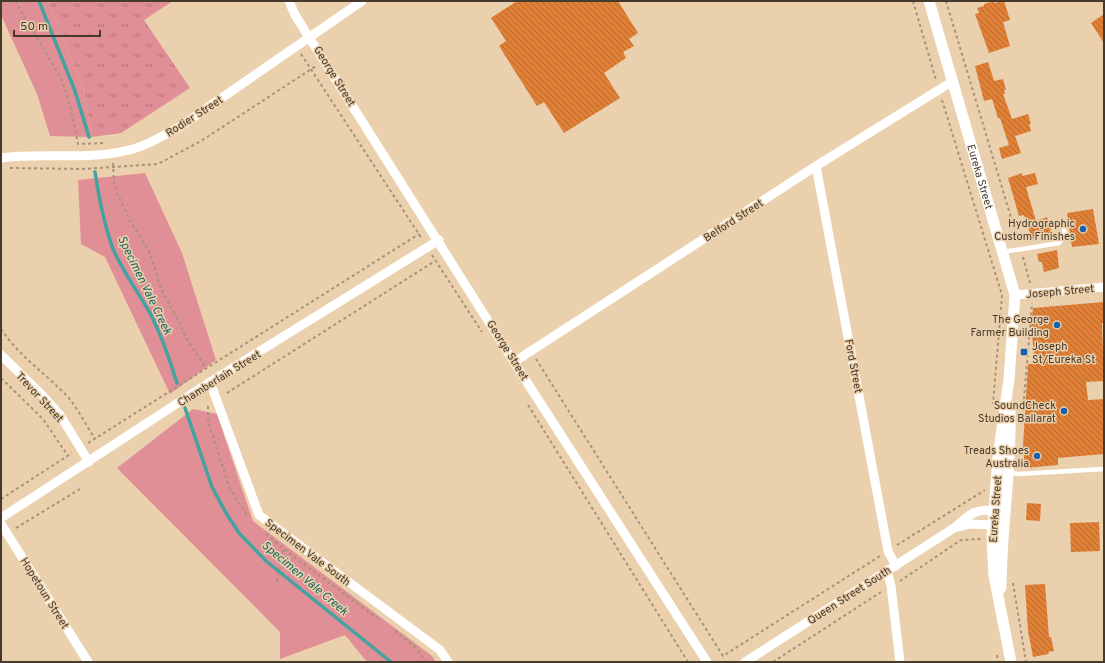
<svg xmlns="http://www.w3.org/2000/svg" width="1105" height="663" viewBox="0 0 1105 663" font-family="Overpass,sans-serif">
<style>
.grass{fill:url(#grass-tufts)}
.green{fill:#e08f96}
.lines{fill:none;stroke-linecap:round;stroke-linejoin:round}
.stream{stroke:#44a2a1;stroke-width:3.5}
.building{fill:url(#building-back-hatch)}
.path{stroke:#a79378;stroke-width:2;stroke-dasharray:3 3;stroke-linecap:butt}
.service{stroke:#fff;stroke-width:4.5}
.minor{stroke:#fff;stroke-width:9}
.tertiary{stroke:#fff;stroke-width:11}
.poi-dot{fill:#1761b1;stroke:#ebd0ad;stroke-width:1.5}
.labels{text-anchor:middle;stroke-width:3;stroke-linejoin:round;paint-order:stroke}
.street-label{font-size:11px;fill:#453a2b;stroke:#ebd0ad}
.poi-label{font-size:11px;fill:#453a2b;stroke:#ebd0ad;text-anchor:end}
.water-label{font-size:12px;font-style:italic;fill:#196463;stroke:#ebd0ad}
</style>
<defs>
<pattern id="grass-tufts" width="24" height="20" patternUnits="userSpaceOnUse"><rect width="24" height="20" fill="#e08f96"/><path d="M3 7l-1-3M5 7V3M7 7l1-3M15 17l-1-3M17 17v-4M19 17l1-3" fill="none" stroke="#b7767b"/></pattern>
<pattern id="building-back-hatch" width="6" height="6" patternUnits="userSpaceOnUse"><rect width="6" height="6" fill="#e08037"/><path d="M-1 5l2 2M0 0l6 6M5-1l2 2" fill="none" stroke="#b76a2f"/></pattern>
</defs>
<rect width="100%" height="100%" fill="#ebd0ad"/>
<path class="grass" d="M48,1H173L144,20L190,88L121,133L92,137L84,91Z"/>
<g class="green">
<path d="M1,1H48L84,91L92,137L50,136L37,94L1,15Z"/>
<path d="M145,173L182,253L216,360L170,394L105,257L81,244L78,180Z"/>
<path d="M193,409L217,414L253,521L432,656L436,662H367L345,635L280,659V632L117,468Z"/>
</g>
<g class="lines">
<g class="stream">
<path d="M39,1L75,91L89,137"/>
<path d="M95,172C99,198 104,224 113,249C123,272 139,293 151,315C162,337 170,360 177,383"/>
<path d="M185,408L212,487L226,513L239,533L266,561L391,662"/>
</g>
</g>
<g class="building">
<path d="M517,1H618L638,33L629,39L634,46L623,52L626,58L604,73L620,98L564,133L544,102L537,106L499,46L506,41L491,18Z"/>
<path d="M993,1L994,3L1004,1L1010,20L1003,22L1010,46L989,53L975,14L979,13L977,8L984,6V4Z"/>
<path d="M1104,14V43L1091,23Z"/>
<path d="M988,62L994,81L1003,79L1006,90H1004L1005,94H1003L1012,119L1028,114L1031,124H1029L1031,131L1015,136L1021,153L1002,159L999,148L1009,145L1000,118H998L992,99L984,101L975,66Z"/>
<path d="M1022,173V176L1035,173L1038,184L1026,187L1036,221L1047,217L1052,234L1032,239L1024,215L1019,216L1008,178Z"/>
<path d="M1093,209L1099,244L1072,247L1067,213Z"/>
<path d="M1057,250L1059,268L1044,272L1042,262H1039L1037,254Z"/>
<path d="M1104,302V323H1102L1104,381L1086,382L1088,400L1104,399V454L1058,458V465L1025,468L1023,446L1028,364H1035L1031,326L1033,308Z"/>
<path d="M1027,503L1041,504L1040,521L1026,520Z"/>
<path d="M1099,522L1100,551L1071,552L1070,523Z"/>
<path d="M1045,584L1049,637H1051L1054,651L1048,652L1049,654L1033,657L1028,631L1025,585Z"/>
</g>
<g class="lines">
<g class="path">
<path d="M15,1L61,78L70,105L78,144L106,143"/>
<path d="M913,1L936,80"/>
<path d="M946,1L1018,241"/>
<path d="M301,54L422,239"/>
<path d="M942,100L1002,295L993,404"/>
<path d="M113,163L114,183L117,193L129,219L150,253L161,289L179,322L186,338L206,368"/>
<path d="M10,168L83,169L158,164L201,141L316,66"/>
<path d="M432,255L482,332"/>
<path d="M1023,257L1030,283"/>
<path d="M1,329C19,356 46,374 68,397C78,409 86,425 95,439"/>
<path d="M536,359L723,656L880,556"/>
<path d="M1,378L43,419L68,456"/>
<path d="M227,393L435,261"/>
<path d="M528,405L688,662"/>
<path d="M208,406V421L230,489L248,517"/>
<path d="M1022,423L1032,303"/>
<path d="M88,443L419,234"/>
<path d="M1,499L72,453"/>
<path d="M16,528L80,489"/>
<path d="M266,534L286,551L377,618"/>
<path d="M897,545L985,490"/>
<path d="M900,581L961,540L981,539"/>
<path d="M277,582L283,550"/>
<path d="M1013,583L1026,662"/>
<path d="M395,631L416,648L426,662"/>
<path d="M997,655L998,662"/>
<path d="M773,662L881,592"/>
</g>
<g class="service">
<path d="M1003,252L1059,243L1065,236L1063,224"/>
<path d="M1009,472L1018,474L1104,469"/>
</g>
<g class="minor">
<path d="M289,1L295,15L514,362L707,662"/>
<path d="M1,158C43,152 87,161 129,150C147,146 164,135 181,126L362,1"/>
<path d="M816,166L888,551L896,566"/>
<path d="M1015,295L1104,287"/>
<path d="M1,355L42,395L60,415L89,462"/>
<path d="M514,362L816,166L953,81"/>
<path d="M210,382L259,515L440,650L448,662"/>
<path d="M1,518L207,384L439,240"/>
<path d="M1,524L88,662"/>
<path d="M957,527L970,524L992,525"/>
<path d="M887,571L891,586L900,662"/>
<path d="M745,662L954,528C970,515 971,510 993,510"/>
</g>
<g class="tertiary">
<path id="s1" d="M929,1L1015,295L1009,379L998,457L992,539L994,576L1011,662"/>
<path d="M1001,588C1001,528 1012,469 1010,409"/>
</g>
</g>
<g class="poi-dot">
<circle cx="1083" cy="229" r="4"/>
<circle cx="1057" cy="325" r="4"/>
<rect x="1020" y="348" width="8" height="8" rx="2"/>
<circle cx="1064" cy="411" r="4"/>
<circle cx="1037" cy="456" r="4"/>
</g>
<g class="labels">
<g class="street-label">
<text transform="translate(335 76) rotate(58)" y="4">George Street</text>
<text transform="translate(194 116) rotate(-33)" y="4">Rodier Street</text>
<text dy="4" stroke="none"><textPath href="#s1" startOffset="183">Eureka Street</textPath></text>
<text transform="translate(733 220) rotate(-33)" y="4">Belford Street</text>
<text transform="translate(1060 291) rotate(-5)" y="4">Joseph Street</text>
<text transform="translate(508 350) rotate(58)" y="4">George Street</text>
<text transform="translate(854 366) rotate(79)" y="4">Ford Street</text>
<text transform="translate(219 378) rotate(-32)" y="4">Chamberlain Street</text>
<text transform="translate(40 397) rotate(47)" y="4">Trevor Street</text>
<text transform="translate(995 509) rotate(-86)" y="4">Eureka Street</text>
<text transform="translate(308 552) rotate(37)" y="4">Specimen Vale South</text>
<text transform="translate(45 593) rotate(58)" y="4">Hopetoun Street</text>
<text transform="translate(849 595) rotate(-33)" y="4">Queen Street South</text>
</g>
<g class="poi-label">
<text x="1075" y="227">Hydrographic<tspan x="1075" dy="13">Custom Finishes</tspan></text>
<text x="1049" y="323">The George<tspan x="1049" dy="13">Farmer Building</tspan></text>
<text x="1032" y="350" text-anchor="start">Joseph<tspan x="1032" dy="13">St/Eureka St</tspan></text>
<text x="1056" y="409">SoundCheck<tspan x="1056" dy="13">Studios Ballarat</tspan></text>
<text x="1029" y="454">Treads Shoes<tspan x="1029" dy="13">Australia</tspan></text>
</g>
<g class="water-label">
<text transform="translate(145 285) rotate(64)" y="4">Specimen Vale Creek</text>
<text transform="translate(305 578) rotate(40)" y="4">Specimen Vale Creek</text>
</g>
</g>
<rect width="1105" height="663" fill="none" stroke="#453a2b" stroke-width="4"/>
<path d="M14 30v6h86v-6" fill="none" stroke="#453a2b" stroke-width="2"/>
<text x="20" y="30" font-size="12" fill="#453a2b" stroke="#ebd0ad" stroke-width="3" paint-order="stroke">50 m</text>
</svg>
